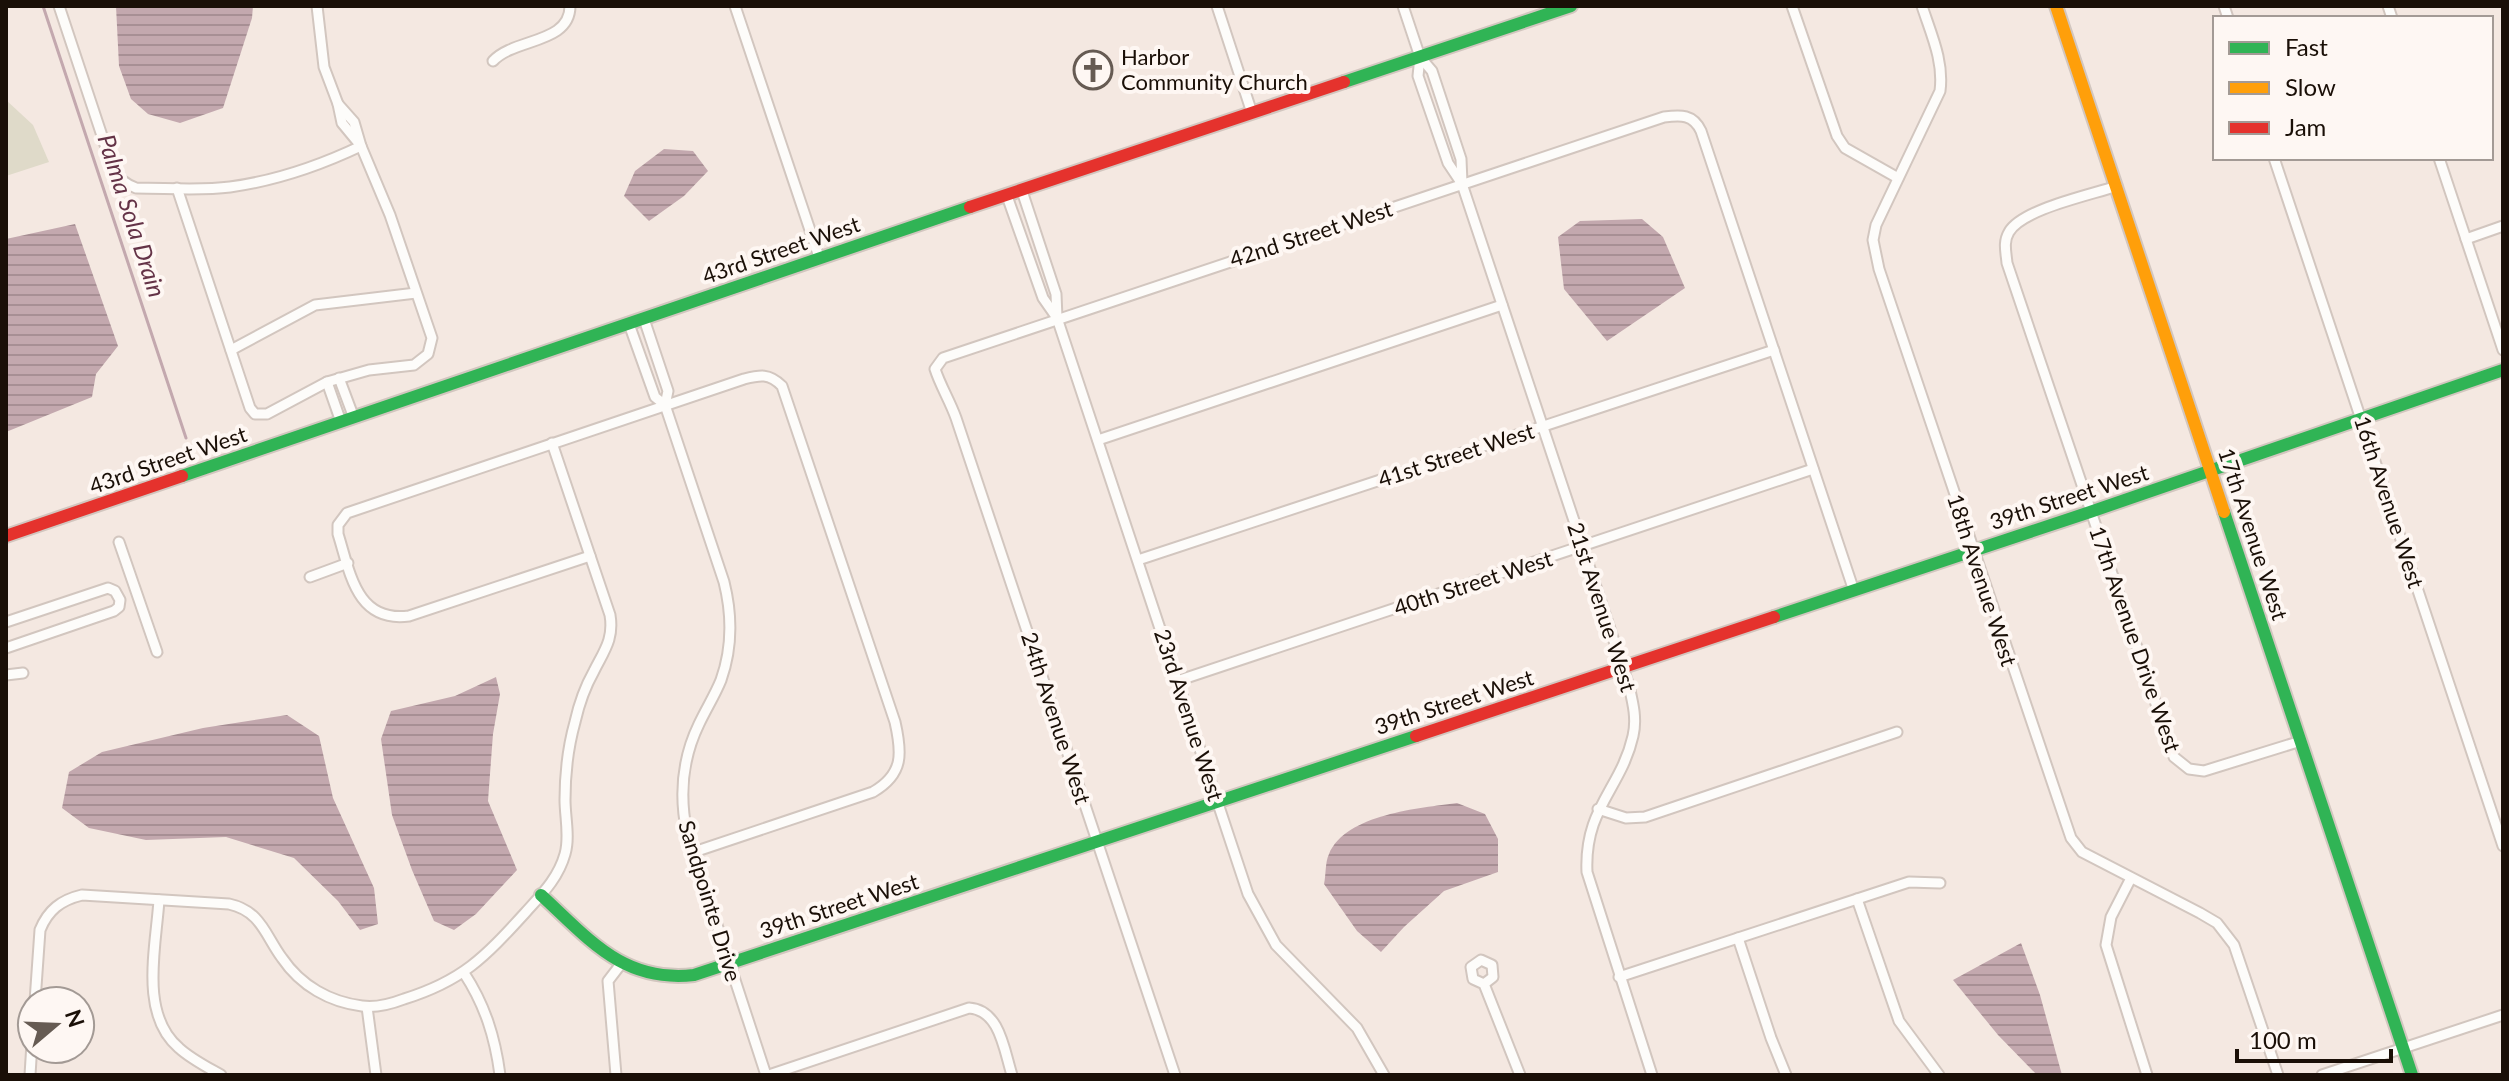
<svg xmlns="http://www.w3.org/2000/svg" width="2509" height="1081" viewBox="0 0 2509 1081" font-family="Lato,sans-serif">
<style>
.green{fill:#dfdac9}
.water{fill:url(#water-rules)}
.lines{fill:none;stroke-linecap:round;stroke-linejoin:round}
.stream{stroke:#c3a8ae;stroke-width:3}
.street-casing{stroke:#d2c6bf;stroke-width:13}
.fast-casing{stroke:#d2c6bf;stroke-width:16}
.slow-casing{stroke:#d2c6bf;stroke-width:16}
.jam-casing{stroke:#d2c6bf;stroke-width:16}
.street{stroke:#fdfcfa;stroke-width:9}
.fast{stroke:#30b455;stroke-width:12}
.slow{stroke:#ff9f0a;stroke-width:12}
.jam{stroke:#e5322d;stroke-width:12}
.labels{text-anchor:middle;stroke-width:8;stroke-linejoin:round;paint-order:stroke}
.poi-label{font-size:22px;fill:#1a0f07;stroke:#fef7f3;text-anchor:start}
.street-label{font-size:22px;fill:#1a0f07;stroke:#fef7f3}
.water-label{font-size:24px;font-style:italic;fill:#643347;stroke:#fef7f3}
</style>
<defs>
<pattern id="water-rules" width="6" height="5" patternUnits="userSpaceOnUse" patternTransform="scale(2)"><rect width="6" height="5" fill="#c3a8ae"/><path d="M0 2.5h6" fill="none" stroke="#a78f94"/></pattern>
</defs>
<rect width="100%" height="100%" fill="#f4e8e1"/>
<path class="green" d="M6,100L33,125L49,162L6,176Z"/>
<g class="water">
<path d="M116,6H253L252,18L223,108L180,123L148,114L131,99L119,66Z"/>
<path d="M664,149L693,151L708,171L684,196L649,221L624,196L635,171Z"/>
<path d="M1642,219L1663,237L1685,288L1607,341L1564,289L1558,237L1580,221Z"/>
<path d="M75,224L118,346L96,374L92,397L6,432V239Z"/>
<path d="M496,677L500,694L493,734L488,801L517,870L476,914L454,930L434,921L412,870L392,815L381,739L391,711L455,696Z"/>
<path d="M287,715L319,736L333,798L374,888L378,924L360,930L338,901L294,858L226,837L146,840L89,828L62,808L69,772L102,752L203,728Z"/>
<path d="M1457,803L1485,814L1498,839V872L1444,891L1404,927L1381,952L1357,931L1324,884C1326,875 1325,862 1329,854C1346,814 1420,808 1457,803Z"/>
<path d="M2021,943L2040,995L2062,1075H2037L1998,1035L1953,980Z"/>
</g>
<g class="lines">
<path class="stream" d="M43,6L186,438"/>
<g class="street-casing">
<g id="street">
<path d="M59,6L113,169C118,179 125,184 136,188C167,188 199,191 230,187C274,181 321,165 361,146L354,122L338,104"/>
<path d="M735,6L819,257"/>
<path d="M1217,6L1252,113"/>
<path d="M1403,6L1420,57L1432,71L1461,159L1462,183"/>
<path d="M1792,6L1837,136L1845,148L1898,178"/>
<path d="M1922,6C1931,34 1944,61 1940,91L1876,225L1873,240L1879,269L2071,838L2082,852L2200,913L2217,923L2234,945L2278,1075"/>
<path d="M2224,6L2228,18"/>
<path d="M2388,6L2392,18"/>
<path d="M1420,57L1418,76L1448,163L1462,184L1629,686C1633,703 1637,719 1633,736C1621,789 1584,808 1587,872L1652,1075"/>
<path d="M493,61C514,38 570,44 570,6"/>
<path d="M2274,158L2503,846"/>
<path d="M2439,158L2503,350"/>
<path d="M2117,186C2091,195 2022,209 2009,232C2003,242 2006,252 2007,263L2174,757L2189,769L2204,771L2301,741"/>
<path d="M177,188L250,408L255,414H267L327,382L369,370L414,365L428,354L432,338L390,215L361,146L342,123L338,104L324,67L317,6"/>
<path d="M1022,191L1056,294L1057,318"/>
<path d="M1007,196L1043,298L1057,318L1248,894L1276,945L1357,1028L1384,1075"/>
<path d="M2466,239L2503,226"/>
<path d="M644,319L668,391L665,405L724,582C732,614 732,649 721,680C715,695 706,709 699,724C682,759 679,795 687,833L766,1075"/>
<path d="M629,324L655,397L665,405"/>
<path d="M231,350L315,305L416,293"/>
<path d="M339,378L354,418"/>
<path d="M327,382L341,422"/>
<path d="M1098,440L1502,305"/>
<path d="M119,542L157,652"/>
<path d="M590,556L409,616C356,623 350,572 338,534V525L347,513L744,379C760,375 769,373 782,386L895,722C902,753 904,774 873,792L694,852"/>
<path d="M1138,560L1774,350"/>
<path d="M310,577L348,563"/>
<path d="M6,622L108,588L115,591L120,600L119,607L114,611L6,648"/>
<path d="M6,675L23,673"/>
<path d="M1177,681L1813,469"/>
<path d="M1598,809L1626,818L1645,817L1897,732"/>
<path d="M2131,878L2111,917L2106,945L2147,1075"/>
<path d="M1857,899L1899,1021L1939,1075"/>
<path d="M159,900C156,947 139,1014 179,1048C191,1059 207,1067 221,1075"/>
<path d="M1738,938L1771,1038L1786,1075"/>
<path d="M464,973C485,1005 495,1037 500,1075"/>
<path d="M1619,977L1909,882L1940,883"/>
<path d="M1484,984L1493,977L1492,965L1481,960L1471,967L1473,979L1484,984L1520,1075"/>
<path d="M35,1001L40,930C48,910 61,900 82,895L229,904C261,911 265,935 282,958C301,986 330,1002 362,1006C376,1008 391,1004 404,999C462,981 484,958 525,913C541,895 558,879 565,854C570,837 565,817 565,800C565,774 568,747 575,722C579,704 585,687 594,671C604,651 614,639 610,615L552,443"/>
<path d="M367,1007L376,1075"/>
<path d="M30,1075L32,1043"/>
<path d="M616,1075L608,981L621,964"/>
<path d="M769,1075L969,1008C1000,1010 1004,1050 1012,1075"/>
<path d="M1175,1075L956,418C950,401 940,385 935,369L943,358L1664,117C1681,115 1693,114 1701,131L1854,591"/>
<path d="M2322,1075L2503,1015"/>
</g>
</g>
<g class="fast-casing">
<g id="fast">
<path d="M1344,82L1571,6"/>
<path d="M182,476L970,207"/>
<path d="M2224,512L2412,1075"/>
<path d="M1774,617L2090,512L2503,370"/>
<path d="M541,895C589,939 623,983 694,975L1416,736"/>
</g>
</g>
<g class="slow-casing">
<path id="slow" d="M2056,6L2224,512"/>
</g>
<g class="jam-casing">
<g id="jam">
<path d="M970,207L1344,82"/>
<path d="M6,536L182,476"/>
<path d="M1416,736L1774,617"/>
</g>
</g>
<use href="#street" class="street"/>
<use href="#fast" class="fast"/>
<use href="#slow" class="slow"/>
<use href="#jam" class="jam"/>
</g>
<defs>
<g id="church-ring" transform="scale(2)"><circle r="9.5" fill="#fef7f3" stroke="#665b53" stroke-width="1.5"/><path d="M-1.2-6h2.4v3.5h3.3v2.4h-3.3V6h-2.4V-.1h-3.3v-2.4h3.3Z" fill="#665b53"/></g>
</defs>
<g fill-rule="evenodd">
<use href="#church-ring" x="1093" y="70"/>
</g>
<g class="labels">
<g class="poi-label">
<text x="1121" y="65">Harbor<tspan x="1121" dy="25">Community Church</tspan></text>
</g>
<g class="street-label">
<text transform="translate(1311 234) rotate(-18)" y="8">42nd Street West</text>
<text transform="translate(781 250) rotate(-19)" y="8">43rd Street West</text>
<text transform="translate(1456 455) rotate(-18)" y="8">41st Street West</text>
<text transform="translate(168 460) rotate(-19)" y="8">43rd Street West</text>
<text transform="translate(2069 497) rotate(-18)" y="8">39th Street West</text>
<text transform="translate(2389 502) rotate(72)" y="8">16th Avenue West</text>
<text transform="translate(2253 534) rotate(72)" y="8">17th Avenue West</text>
<text transform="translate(1982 580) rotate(72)" y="8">18th Avenue West</text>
<text transform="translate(1473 583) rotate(-18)" y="8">40th Street West</text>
<text transform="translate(1602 607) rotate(72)" y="8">21st Avenue West</text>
<text transform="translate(2135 639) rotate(71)" y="8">17th Avenue Drive West</text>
<text transform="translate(1454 702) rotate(-18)" y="8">39th Street West</text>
<text transform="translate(1189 715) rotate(72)" y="8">23rd Avenue West</text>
<text transform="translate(1056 718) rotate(72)" y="8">24th Avenue West</text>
<text transform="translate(710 901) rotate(73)" y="8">Sandpointe Drive</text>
<text transform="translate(839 906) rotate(-18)" y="8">39th Street West</text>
</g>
<g class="water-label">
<text transform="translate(131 216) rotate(72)" y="8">Palma Sola Drain</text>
</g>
</g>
<rect width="2509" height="1081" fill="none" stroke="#1a0f07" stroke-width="16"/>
<rect x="2213" y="16" width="280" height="144" fill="#fef7f3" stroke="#a39a95" stroke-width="2"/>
<rect x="2229" y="42" width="40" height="12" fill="#30b455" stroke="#a39a95" stroke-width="2"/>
<text x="2285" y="56" font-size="24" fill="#1a0f07">Fast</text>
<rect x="2229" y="82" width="40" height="12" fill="#ff9f0a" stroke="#a39a95" stroke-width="2"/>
<text x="2285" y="96" font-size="24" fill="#1a0f07">Slow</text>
<rect x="2229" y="122" width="40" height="12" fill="#e5322d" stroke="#a39a95" stroke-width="2"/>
<text x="2285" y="136" font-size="24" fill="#1a0f07">Jam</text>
<g transform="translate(56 1025) rotate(71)"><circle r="38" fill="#fef7f3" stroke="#a39a95" stroke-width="2"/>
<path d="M0-6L14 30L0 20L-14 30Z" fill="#665b53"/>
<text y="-12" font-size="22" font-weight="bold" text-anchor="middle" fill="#1a0f07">N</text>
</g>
<path d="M2237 1049v12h154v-12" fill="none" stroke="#1a0f07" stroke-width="4"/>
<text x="2249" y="1049" font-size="24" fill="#1a0f07" stroke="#fef7f3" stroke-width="6" paint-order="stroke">100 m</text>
</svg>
